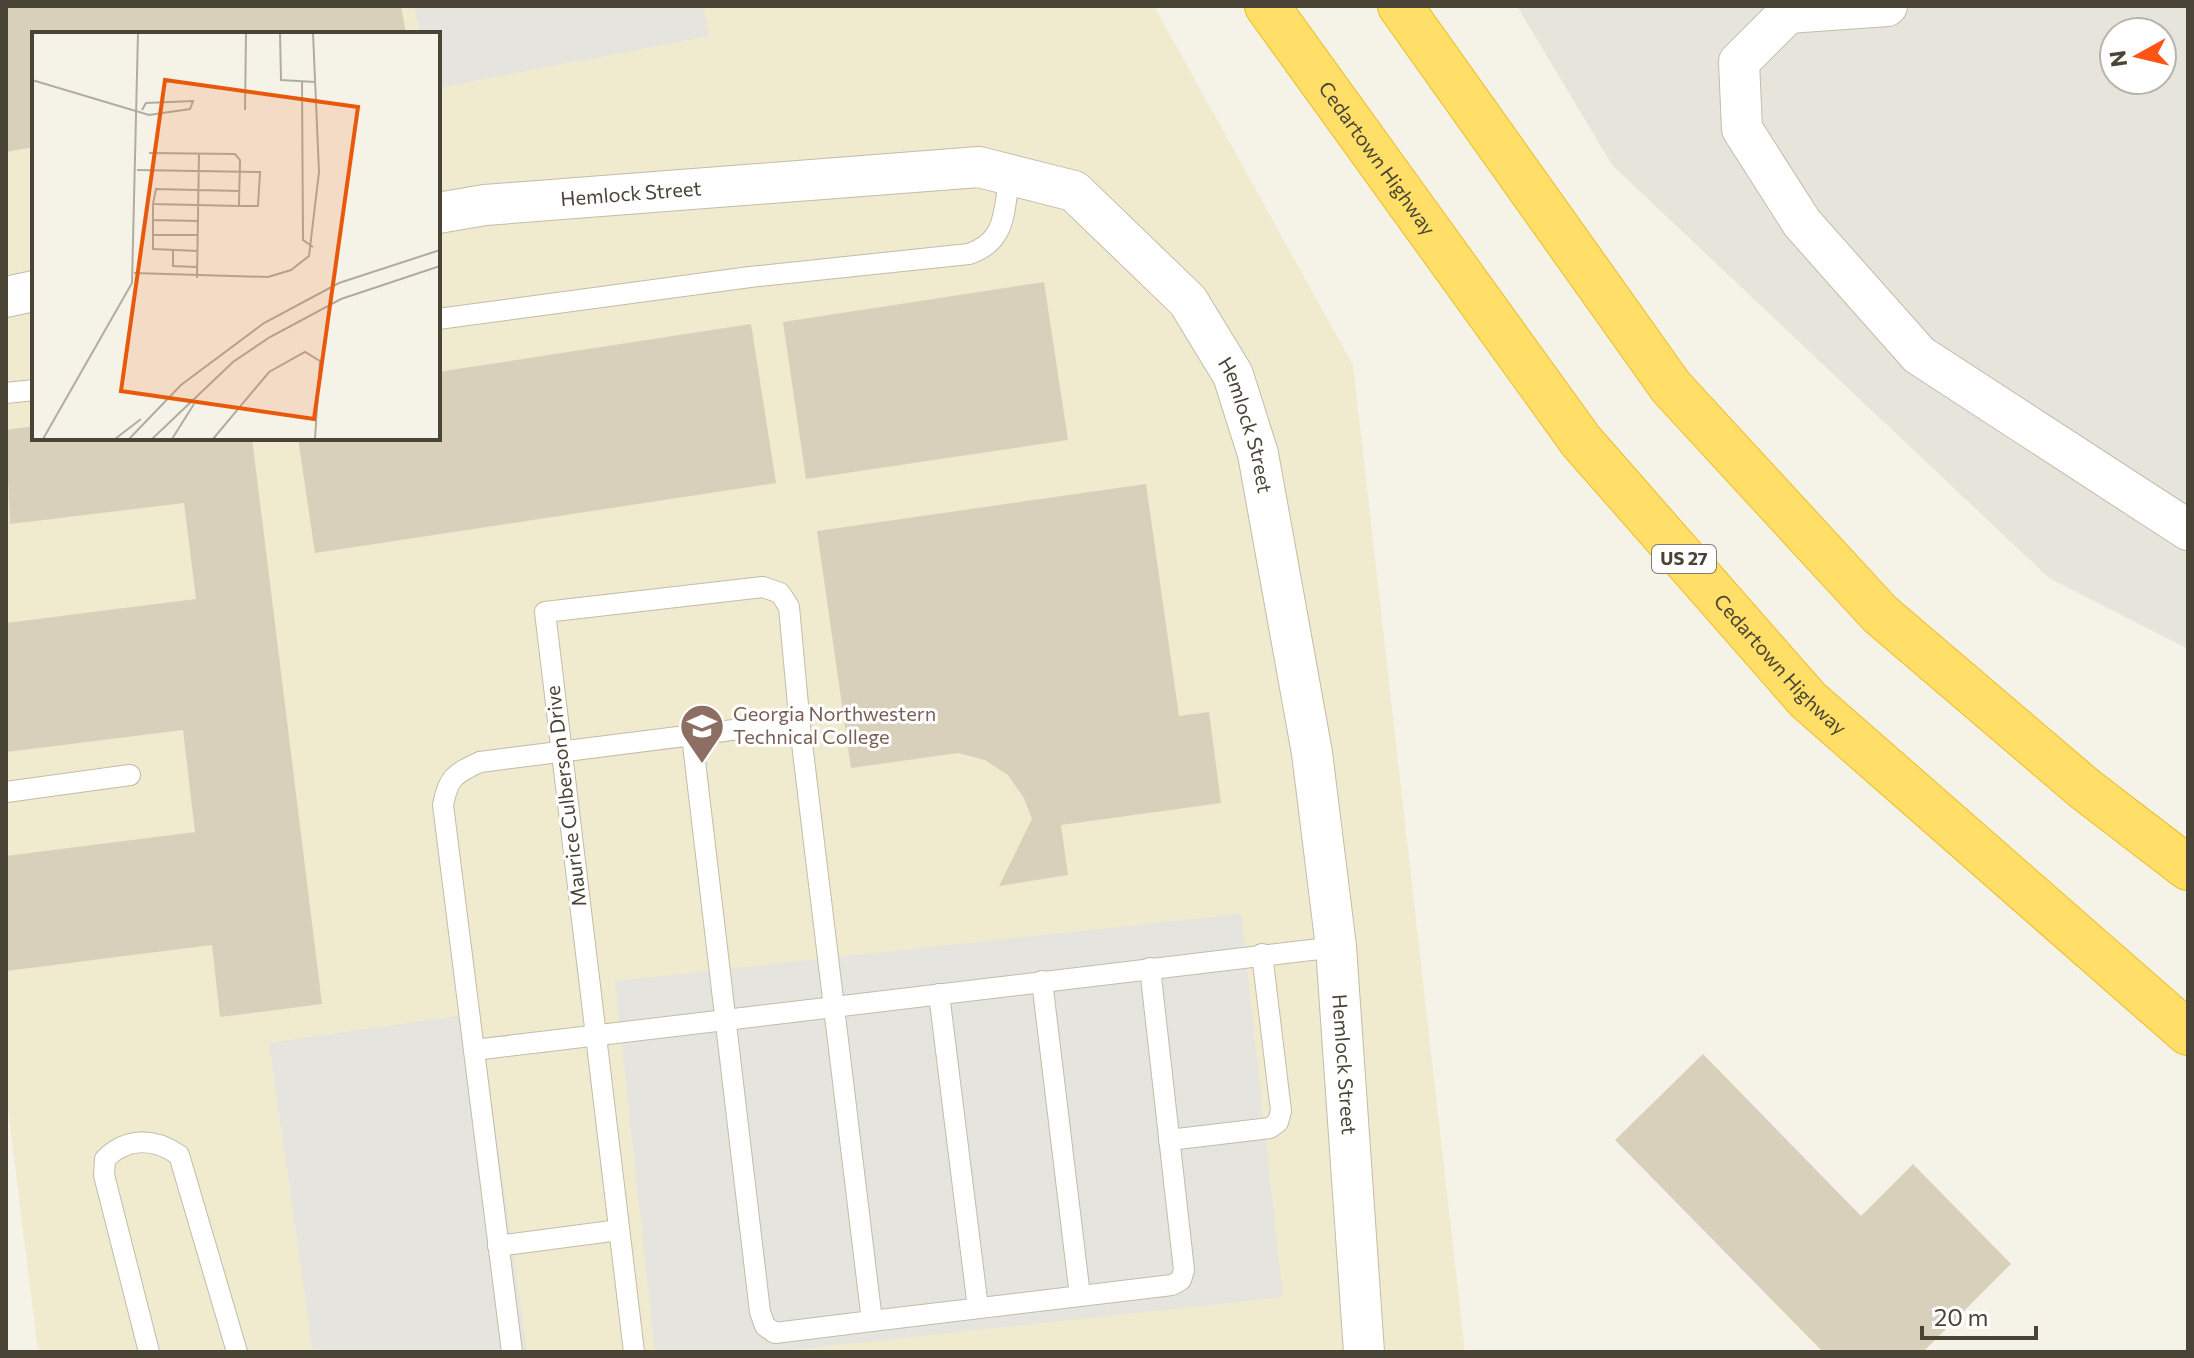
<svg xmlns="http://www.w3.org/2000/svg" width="2194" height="1358" viewBox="0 0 2194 1358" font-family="Commissioner,sans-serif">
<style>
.industrial{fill:#e7e4dc;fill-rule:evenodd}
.education{fill:#f0eacf;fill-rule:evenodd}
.parking{fill:#e6e4df}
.building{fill:#d8d0bb}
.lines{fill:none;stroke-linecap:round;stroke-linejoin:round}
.service-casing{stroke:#c2bca8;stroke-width:22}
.minor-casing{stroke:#c2bca8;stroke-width:42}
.motorway-casing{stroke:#edbd29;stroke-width:46}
.service{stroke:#fff;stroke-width:20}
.minor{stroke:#fff;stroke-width:40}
.motorway{stroke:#ffdf68;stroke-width:44}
.labels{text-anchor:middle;stroke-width:6;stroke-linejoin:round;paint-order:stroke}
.shield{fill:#fff;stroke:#807c72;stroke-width:2}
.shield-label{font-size:18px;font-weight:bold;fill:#494435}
.street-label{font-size:20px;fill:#494435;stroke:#fff}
.education-label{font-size:20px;fill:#785e54;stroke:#fff;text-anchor:start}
.inset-road{fill:none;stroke:#b0ada0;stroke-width:2}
.view{fill:#e8590c;fill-opacity:0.15;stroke:#e8590c;stroke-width:4}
.inset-edge{fill:none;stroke:#494435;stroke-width:4}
</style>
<rect width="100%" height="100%" fill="#f5f3e7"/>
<path class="industrial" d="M1517,6H2188V649L2049,578L1612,165ZM2114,32H2162V80H2114Z"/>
<path class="education" d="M6,6H1154L1353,365L1465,1352H38L6,1092ZM34,34H438V438H34Z"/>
<g class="parking">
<path d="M414,6H703L709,36L438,88V34H420Z"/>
<path d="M1241,914L1283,1297L773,1352H655L615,981Z"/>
<path d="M479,1013L527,1352H313L269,1043Z"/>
</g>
<g class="building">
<path d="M6,6H401L406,34H34V147L6,152Z"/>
<path d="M1044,282L1068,440L806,479L783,322Z"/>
<path d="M751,324L776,483L315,553L298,438H438V372Z"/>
<path d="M34,426V438H252L322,1004L220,1017L212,945L6,971V856L195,832L183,730L6,752V623L196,599L184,503L10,524L6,430Z"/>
<path d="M1146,484L1179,716L1209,712L1221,803L1061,825L1068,875L999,886L1032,819L1024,798L1008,775L985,760L958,753L851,768L817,531Z"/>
<path d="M1703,1054L1861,1216L1913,1164L2011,1264L1923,1352H1823L1615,1140Z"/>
</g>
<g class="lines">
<g class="service-casing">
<g id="service">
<path d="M438,319L750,277L969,254C1008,241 1003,210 1010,175"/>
<path d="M6,393L34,390"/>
<path d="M6,792L130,775"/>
<path d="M1042,981L1080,1296"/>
<path d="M939,994L978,1308"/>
<path d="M474,1050L1336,947"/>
<path d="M1169,1140L1270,1128L1278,1122L1281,1111L1262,954"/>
<path d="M498,1246L619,1230"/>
<path d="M872,1321L1172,1285L1181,1280L1184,1270L1150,968"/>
<path d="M149,1352L104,1175L105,1159C127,1137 154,1138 179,1155L237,1352"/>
<path d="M512,1352L443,805C448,778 454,774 480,762L788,723L800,727L872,1321L775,1333L765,1326L760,1312L692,736"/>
<path d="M634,1352L545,612L763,587L780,593L789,607L800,727"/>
</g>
</g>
<g class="minor-casing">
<g id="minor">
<path d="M1887,6L1788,13L1739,62L1742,129L1802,223L1919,355L2188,530"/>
<path id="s1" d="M438,213L485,205L979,167L1074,191L1188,301L1233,375L1258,454L1312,753L1336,947L1364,1352"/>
<path d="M6,297L34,291"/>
</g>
</g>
<g class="motorway-casing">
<g id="motorway">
<path id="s2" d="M1267,6L1581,441L1808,700L2188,1033"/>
<path d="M1400,6L1671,387L1880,614L2085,789L2188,868"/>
</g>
</g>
<use href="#service" class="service"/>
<use href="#minor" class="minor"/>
<use href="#motorway" class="motorway"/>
</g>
<defs>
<g id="university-pin" transform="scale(2.3)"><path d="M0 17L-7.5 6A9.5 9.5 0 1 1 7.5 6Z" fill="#8d6e63" stroke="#fff"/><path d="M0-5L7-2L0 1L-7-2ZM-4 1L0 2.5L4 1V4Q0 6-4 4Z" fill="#fff"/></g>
</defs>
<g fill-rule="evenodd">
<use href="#university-pin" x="702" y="726"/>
</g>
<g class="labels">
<rect class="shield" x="1652" y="545" width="64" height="28" rx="6"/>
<g class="shield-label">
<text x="1684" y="565">US 27</text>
</g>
<g class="street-label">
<text dy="7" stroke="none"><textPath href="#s2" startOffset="188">Cedartown Highway</textPath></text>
<text dy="7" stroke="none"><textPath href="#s1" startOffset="194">Hemlock Street</textPath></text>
<text dy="7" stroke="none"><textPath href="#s1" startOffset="938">Hemlock Street</textPath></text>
<text dy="7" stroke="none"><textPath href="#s2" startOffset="836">Cedartown Highway</textPath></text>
<text transform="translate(566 796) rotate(-97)" y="7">Maurice Culberson Drive</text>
<text dy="7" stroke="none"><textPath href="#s1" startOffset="1586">Hemlock Street</textPath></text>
</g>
<g class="education-label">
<text x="733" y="721">Georgia Northwestern<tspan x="733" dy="23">Technical College</tspan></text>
</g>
</g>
<g transform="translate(32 32)">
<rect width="408" height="408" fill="#f5f3e7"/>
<path class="inset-road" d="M248,1L249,48L283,50M0,48L117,83L158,77L161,69L114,71L110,78M270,49L271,208L281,215M213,78L214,1M117,121L203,122L208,128L207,172V174L121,172L124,157L208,159M105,138L228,140L226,174H207M121,172V217L166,219M121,188L166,189M120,203H166M141,218V234L165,235M102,241L236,245L259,238L277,224L287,140L281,1M165,246L167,121M11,407L100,251L106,1M83,407L109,387M97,407L149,353L232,291L307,251L408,218M120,407L201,330L238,305L309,267L408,234M140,407L162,372M181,407L237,340L273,320L288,329L283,407"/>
<path class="view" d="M133,48L326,75L282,387L89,359Z"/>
<rect width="408" height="408" class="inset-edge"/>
</g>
<rect width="2194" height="1358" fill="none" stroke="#494435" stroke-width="16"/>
<g transform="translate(2138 56) rotate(262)"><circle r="38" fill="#ffffff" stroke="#b6b4ae" stroke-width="2"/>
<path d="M0-6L14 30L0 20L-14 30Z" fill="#ff5414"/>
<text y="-12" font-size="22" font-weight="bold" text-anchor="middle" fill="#494435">N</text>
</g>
<path d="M1922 1326v12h114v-12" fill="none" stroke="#494435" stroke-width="4"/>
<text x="1934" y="1326" font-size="24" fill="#494435" stroke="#ffffff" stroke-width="6" paint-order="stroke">20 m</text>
</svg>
